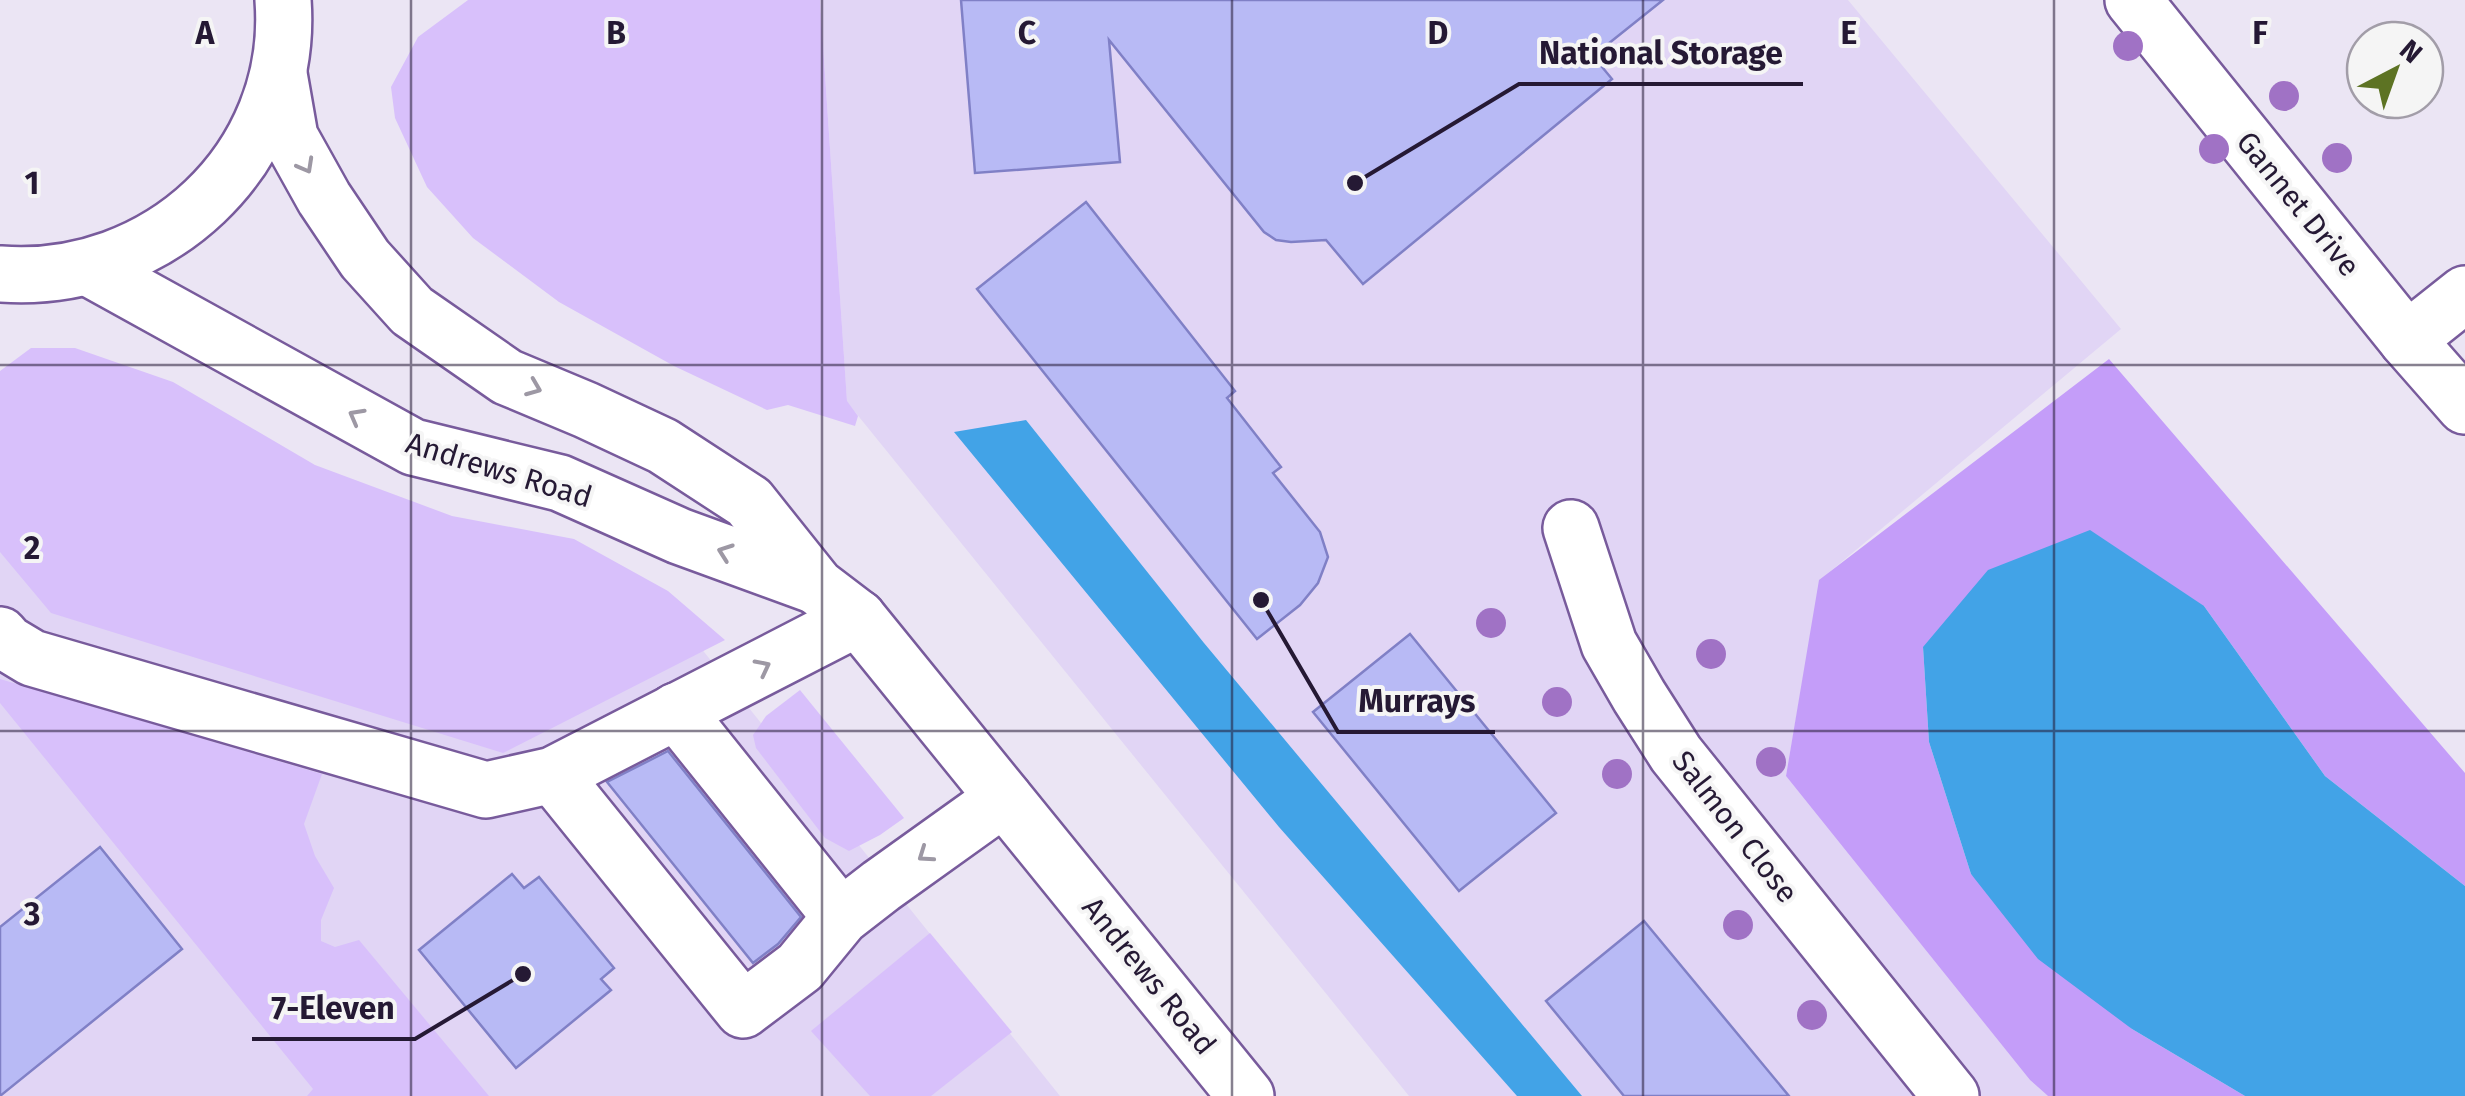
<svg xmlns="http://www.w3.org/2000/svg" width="2465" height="1096" viewBox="0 0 2465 1096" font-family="'Fira Sans',sans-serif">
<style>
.built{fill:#e1d5f5}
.green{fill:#d8c0fb}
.forest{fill:#c49df9}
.water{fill:#42a3e7}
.building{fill:#b8baf5;stroke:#8080c6;stroke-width:2.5}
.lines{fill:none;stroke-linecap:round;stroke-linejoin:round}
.minor-casing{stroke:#785b9c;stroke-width:60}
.major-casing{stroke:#785b9c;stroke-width:60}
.minor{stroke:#fff;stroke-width:55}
.major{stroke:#fff;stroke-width:55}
.tree{fill:#a072c5}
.oneway{stroke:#9d98a4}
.grid{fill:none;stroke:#251934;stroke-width:2.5;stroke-opacity:0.55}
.labels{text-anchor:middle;stroke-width:8;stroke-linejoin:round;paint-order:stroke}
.street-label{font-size:30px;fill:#251934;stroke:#f5f5f5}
.grid-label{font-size:32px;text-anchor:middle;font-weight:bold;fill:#251934;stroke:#f5f5f5;stroke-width:8;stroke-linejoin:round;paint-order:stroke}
.leader{fill:none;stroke:#251934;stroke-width:4}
.callout-dot{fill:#251934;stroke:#f5f5f5;stroke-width:4}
.callout-label{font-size:32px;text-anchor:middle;font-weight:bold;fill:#251934;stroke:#f5f5f5;stroke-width:8;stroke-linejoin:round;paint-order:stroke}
</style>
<rect width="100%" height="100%" fill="#ebe5f4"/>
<g class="built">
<path d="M820,0H1848L2121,329L1820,580L1786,776L2030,1080L2048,1096H1409L847,402Z"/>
<path d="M0,423L676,617L1060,1096H0Z"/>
</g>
<g class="green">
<path d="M468,0H820L847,401L858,416L855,426L788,405L767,410L674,366L559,302L473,238L427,187L395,118L391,87L418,37Z"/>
<path d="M31,348H75L173,382L315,465L452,516L574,539L668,591L725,640L503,753L51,613L0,552V371Z"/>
<path d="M0,679L322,774L304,824L315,856L334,888L321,920V941L335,947L359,940L489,1096H307L313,1089L0,703Z"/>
<path d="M800,690L904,818L880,835L849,851L825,838L756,748L753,735L766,716Z"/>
<path d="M930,933L1012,1032L931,1096H870L811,1031Z"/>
</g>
<path class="forest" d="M2109,359L2465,773V886L2325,776L2204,606L1923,647L1929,742L1971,874L2132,1029L2245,1096H2048L2030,1080L1786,776L1819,580Z"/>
<g class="water">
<path d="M1026,420L1204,643L1582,1096H1517L1279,827L954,432Z"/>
<path d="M2090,530L2204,606L2325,776L2465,886V1096H2245L2132,1029L2038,959L1971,874L1929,742L1923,647L1988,570Z"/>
</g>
<g class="building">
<path d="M961,0H1663L1593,56L1612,79L1363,284L1326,240L1291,242L1276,240L1264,232L1109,40L1120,162L975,173Z"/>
<path d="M1086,202L1235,391L1227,398L1281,467L1273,473L1320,532L1328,557L1318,583L1300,605L1257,639L977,289Z"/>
<path d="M1410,634L1556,813L1459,891L1313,712Z"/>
<path d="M668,751L801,917L778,944L753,963L607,782Z"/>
<path d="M100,847L182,949L0,1096V927Z"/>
<path d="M512,874L524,888L539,877L614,968L601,979L611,990L516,1068L419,950Z"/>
<path d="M1644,921L1789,1096H1624L1546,1001Z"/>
</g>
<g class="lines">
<g class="minor-casing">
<g id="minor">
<path d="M2133,0L2407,340L2465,406"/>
<path d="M2407,340L2465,294"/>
<path d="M1571,528L1609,644L1639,696L1676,754L1951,1096"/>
<path d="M0,635L7,643L32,658L486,790L553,775L858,618"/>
<path d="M676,711L841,917"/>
<path d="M553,775L743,1010L800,967L841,917L881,886L1004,798"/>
</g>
</g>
<g class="major-casing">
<g id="major">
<path d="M279,74L290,137L324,198L365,259L412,311L507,377L586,410L663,446L749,502L816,586L858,618L1246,1096"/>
<path d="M89,268L413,447L560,483L679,536L816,586"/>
<path d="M0,274C157,286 295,160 283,0"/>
</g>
</g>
<use href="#minor" class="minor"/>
<use href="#major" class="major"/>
</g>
<g class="tree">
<circle cx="2128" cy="46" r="15"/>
<circle cx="2284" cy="96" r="15"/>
<circle cx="2214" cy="149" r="15"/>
<circle cx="2337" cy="158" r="15"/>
<circle cx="1491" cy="623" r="15"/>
<circle cx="1711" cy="654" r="15"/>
<circle cx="1557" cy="702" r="15"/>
<circle cx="1771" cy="762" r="15"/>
<circle cx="1617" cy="774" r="15"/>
<circle cx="1738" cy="925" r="15"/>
<circle cx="1812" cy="1015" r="15"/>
</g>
<defs><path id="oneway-chevron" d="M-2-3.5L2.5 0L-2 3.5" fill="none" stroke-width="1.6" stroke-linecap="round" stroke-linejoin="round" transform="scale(2.5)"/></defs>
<g class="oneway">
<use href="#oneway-chevron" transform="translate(306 166) rotate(61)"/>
<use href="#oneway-chevron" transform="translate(534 388) rotate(22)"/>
<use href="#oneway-chevron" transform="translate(356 416) rotate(-151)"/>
<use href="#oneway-chevron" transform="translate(725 552) rotate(-160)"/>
<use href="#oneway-chevron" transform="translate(763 667) rotate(-27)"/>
<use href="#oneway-chevron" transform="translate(925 855) rotate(145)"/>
</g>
<path class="grid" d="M411,0V1096M822,0V1096M1232,0V1096M1643,0V1096M2054,0V1096M0,365H2465M0,731H2465"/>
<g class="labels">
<g class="street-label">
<text transform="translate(2298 204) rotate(51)" y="10">Gannet Drive</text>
<text transform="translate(499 470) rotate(17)" y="10">Andrews Road</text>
<text transform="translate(1735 827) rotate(52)" y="10">Salmon Close</text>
<text transform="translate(1149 976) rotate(51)" y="10">Andrews Road</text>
</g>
</g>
<g class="grid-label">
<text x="205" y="44">A</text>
<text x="616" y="44">B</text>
<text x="1027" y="44">C</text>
<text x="1438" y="44">D</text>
<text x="1849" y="44">E</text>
<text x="2260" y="44">F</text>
<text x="32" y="194">1</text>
<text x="32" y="559">2</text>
<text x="32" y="925">3</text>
</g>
<path class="leader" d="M1355 183L1519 84H1803M1261 600L1338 732H1495M523 974L415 1039H252"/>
<g class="callout-dot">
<circle cx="1355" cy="183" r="10"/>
<circle cx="1261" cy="600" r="10"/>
<circle cx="523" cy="974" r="10"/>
</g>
<g class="callout-label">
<text x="1661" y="64">National Storage</text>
<text x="1417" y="712">Murrays</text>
<text x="333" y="1019">7-Eleven</text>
</g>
<g transform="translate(2395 70) rotate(41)"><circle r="48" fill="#f5f5f5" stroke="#a29da8" stroke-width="2.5"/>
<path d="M0-8L18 38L0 25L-18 38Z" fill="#5d7323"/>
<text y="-15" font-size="28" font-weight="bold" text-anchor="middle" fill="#251934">N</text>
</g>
</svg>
